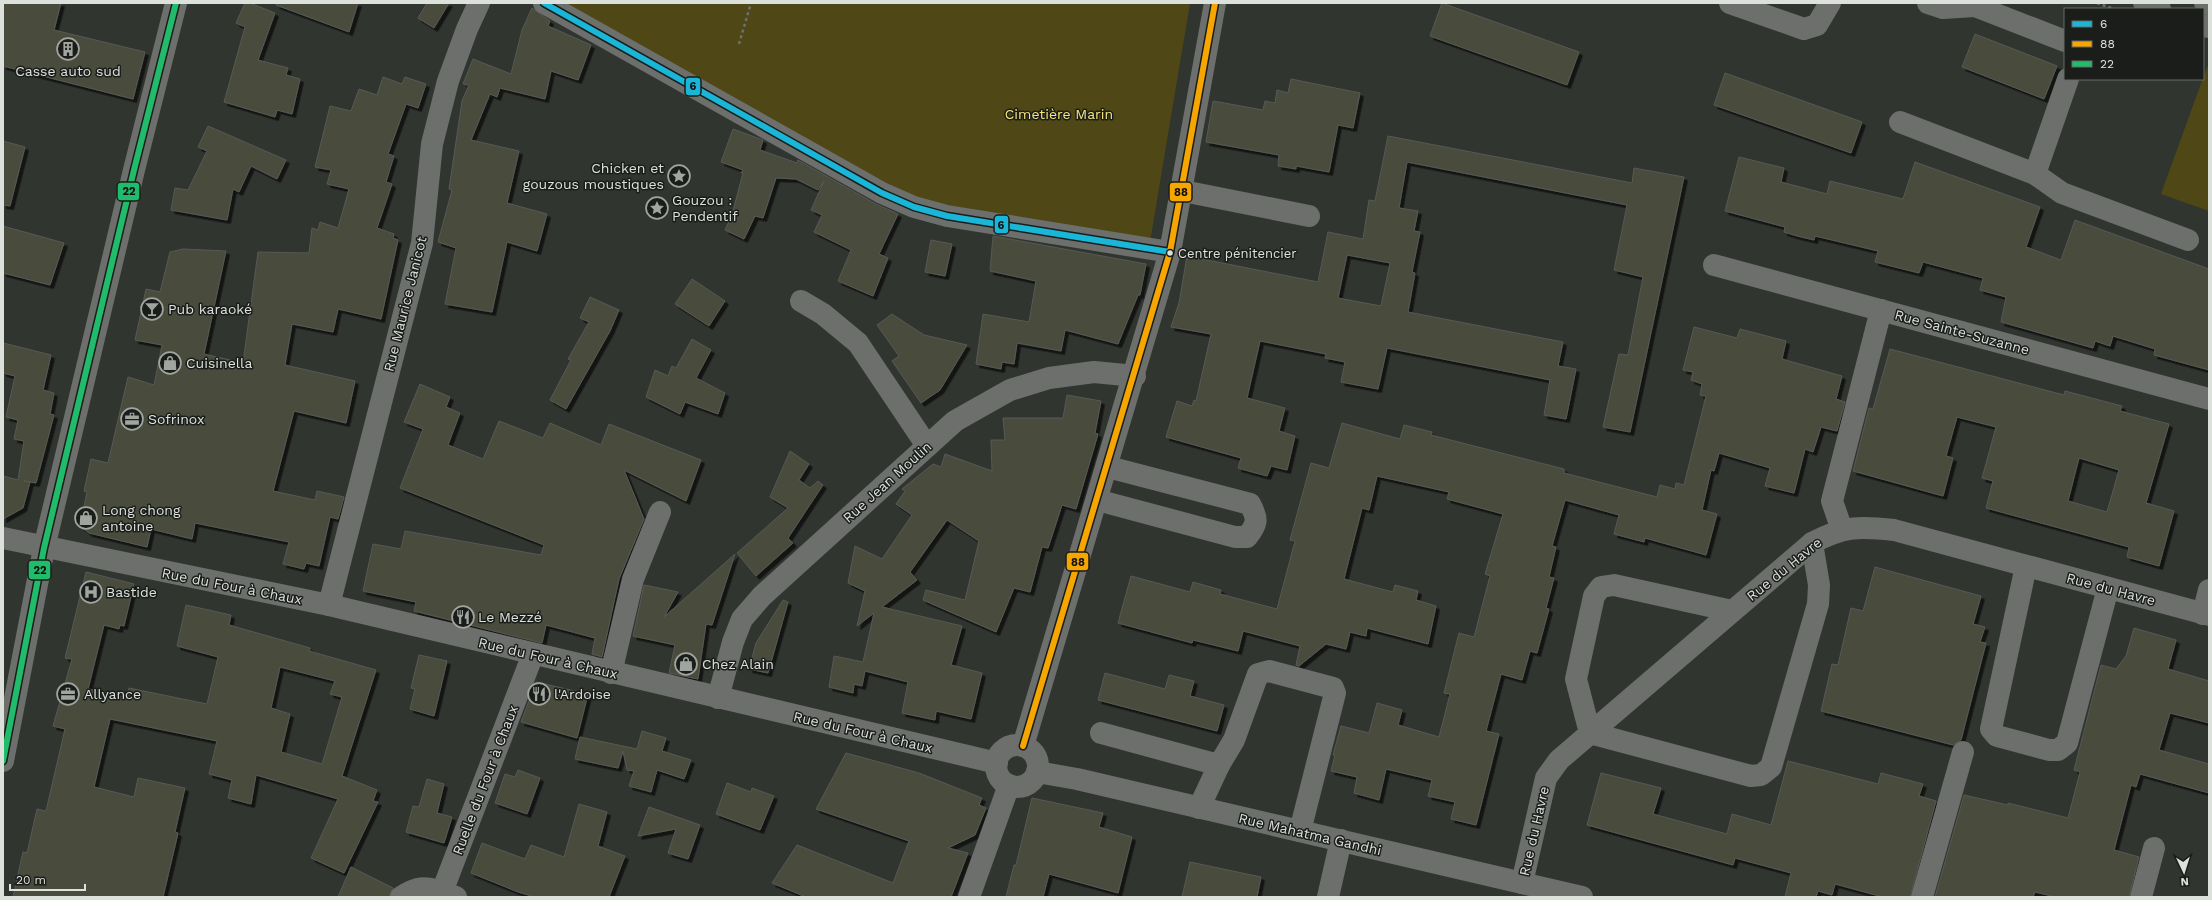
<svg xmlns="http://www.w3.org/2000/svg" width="2212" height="900" viewBox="0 0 2212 900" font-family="'Work Sans',sans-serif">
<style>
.green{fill:#4f4816}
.building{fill:#484c3d;stroke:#575955;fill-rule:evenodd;filter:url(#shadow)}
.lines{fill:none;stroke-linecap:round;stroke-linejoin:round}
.path{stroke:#6e706e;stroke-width:2.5;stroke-dasharray:3 3;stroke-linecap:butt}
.minor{stroke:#6c6f6c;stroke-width:22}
.major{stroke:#6c706c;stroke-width:22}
.bus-1-casing{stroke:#1a1d19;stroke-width:9}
.bus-2-casing{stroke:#1a1d19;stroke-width:9}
.bus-3-casing{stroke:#1a1d19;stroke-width:9}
.bus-1{stroke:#1ab6d8;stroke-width:6}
.bus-2{stroke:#f7a600;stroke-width:6}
.bus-3{stroke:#20bc6c;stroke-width:6}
.bus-dot{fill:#dce1dc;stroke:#1a1d19;stroke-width:1.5}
.labels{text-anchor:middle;stroke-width:3;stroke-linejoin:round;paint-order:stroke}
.bus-label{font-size:13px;fill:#dce1dc;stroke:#1a1d19;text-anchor:start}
.poi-label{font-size:14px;fill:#dce1dc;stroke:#1a1d19;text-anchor:start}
.park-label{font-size:14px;fill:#f6e47c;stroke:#1a1d19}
.street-label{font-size:14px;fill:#dce1dc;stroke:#1a1d19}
.line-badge{stroke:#1a1d19;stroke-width:1.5}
.pale-badge-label{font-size:11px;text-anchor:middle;font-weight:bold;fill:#111}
</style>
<defs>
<filter id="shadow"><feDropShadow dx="3.5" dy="3.5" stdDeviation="0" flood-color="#0009"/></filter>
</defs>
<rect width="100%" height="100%" fill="#313530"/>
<g class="green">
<path d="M562,3H1190L1150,242L932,205L883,184Z"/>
<path d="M2207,67L2209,68V211L2161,194Z"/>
</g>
<g class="building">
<path d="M3,3H61L54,30L145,52L133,99L3,66Z"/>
<path d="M245,3H250L275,13L258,60L288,68L286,75L300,79L292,114L277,110L275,117L224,102L245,27L236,23Z"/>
<path d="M277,3H358L349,32L276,5Z"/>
<path d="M427,3H449L434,28L418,18Z"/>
<path d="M1442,3L1579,52L1567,85L1430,36Z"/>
<path d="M532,8L550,21L548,26L591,45L578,80L551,71L545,99L500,88L497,97L490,94L471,140L519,151L507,203L547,214L537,251L507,242L492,312L445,304L456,248L438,242L452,190L449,189L462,101L469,85L463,84L473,59L511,74L522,30Z"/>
<path d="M1975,34L2057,66L2044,99L1962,67Z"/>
<path d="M1725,73L1862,122L1851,153L1714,105Z"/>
<path d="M383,77L402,84L405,77L426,84L418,108L406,104L388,154L394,156L386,182L392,184L377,228L394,234L393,238L398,240L381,319L338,309L333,332L292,324L285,365L355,381L346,423L294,411L273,491L315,500L317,491L344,497L338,519L330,517L319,566L306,563L304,569L283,564L289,542L195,523L192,539L151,529L147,547L89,533L80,526L87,492L84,491L91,459L108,463L128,377L154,385L162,345L135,340L146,289L160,292L170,252L183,249L226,251L204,354L243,363L258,252L309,253L312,228L318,230L320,222L338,228L349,189L327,184L331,170L315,167L330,106L351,111L359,89L377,95Z"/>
<path d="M1291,79L1360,93L1353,128L1338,125L1329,172L1296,166V169L1278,166L1279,155L1206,142L1213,101L1263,110L1265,101L1275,103L1277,90L1288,93Z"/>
<path d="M208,126L286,160L277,179L251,166L239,192L233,189L227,220L171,210L175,188L188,190L207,151L198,147Z"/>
<path d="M733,129L763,140L760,150L797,163L798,160L876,204L898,214L879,254L888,258L873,296L838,281L851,250L814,232L822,215L811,210L824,181L818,190L796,179L776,178L763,218L755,216L744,239L725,230L732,215L743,173H741L743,170L721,162Z"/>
<path d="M1388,136L1632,183L1634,168L1684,177L1630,432L1603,427L1619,354L1628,355L1643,277L1614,270L1627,205L1407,162L1399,208L1418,211L1414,231L1420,232L1412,272L1415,273L1408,312L1563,342L1558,366L1576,369L1566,419L1544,415L1550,380L1387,348L1378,389L1341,382L1345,362L1325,358L1326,354L1260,341L1247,398L1285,408L1279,431L1295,436L1287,470L1271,466L1267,476L1252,472L1238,468L1241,458L1166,437L1177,401L1192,406L1194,400L1196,401L1211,334L1171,327L1179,303L1187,256L1318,282L1328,232L1363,239L1369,200L1375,201ZM1347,255L1390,263L1381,306L1338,298Z"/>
<path d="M3,141L25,147L10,206L3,205Z"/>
<path d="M1739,157L1784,168L1781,182L1827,194L1830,181L1903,199L1915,162L2040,207L2026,247L2061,260L2075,220L2209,269V370L2154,355L2155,349L2113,336L2110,346L2095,341L2093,348L2001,322L2006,297L1980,290L1983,278L1923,262L1919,273L1875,262L1878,251L1815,236L1814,240L1797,236L1784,232L1785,227L1725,211Z"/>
<path d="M3,226L64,243L50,285L3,273Z"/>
<path d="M993,236L1146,264L1140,295H1138L1118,344L1065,330L1061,351L1017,343L1014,364L1002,362L1001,369L976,364L983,314L1029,322L1036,281L990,271Z"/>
<path d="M931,240L952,244L945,276L925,272Z"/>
<path d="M692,279L725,301L709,326L675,304Z"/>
<path d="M590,297L619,310L610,331L566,409L550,400L571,360L568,359L589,322L580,318Z"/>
<path d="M892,314L924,335L967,345L940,390L921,403L892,361L899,356L877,325Z"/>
<path d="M1694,327L1737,338L1740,329L1786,341L1782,359L1842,376L1836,399L1845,402L1837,431L1821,427L1813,452L1805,449L1794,493L1765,486L1770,468L1719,453L1714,471L1711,470L1702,510L1717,514L1706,555L1645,538L1644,542L1614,534L1619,515L1565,500L1552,546L1556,547L1549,577L1554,578L1546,608L1549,609L1537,653L1530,651L1522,680L1501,674L1486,731L1499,734L1476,825L1451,819L1455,802L1428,796L1432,780L1386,769L1379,800L1354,793L1357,777L1331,771L1335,755H1333L1341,726L1369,733L1377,703L1402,710L1398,725L1439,737L1450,694L1444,693L1459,633L1474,637L1490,576L1485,574L1503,514L1447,499L1449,492L1377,476L1369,510L1362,508L1344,579L1393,592L1395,585L1418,591L1416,600L1436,606L1428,644L1367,628L1366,636L1350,632L1346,649L1326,644L1299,666L1296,665L1300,646L1243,631L1238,651L1193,640L1192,643L1118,623L1131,576L1190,592L1193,582L1221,590L1220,594L1277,609L1295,541L1290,540L1311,463L1329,468L1342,423L1400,439L1404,425L1432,432L1431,435L1564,469V473L1657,497L1660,485L1675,489L1676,483L1684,485L1706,396L1700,395L1702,384L1691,380L1693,372L1683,370Z"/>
<path d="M692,339L711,350L696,378L725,393L718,414L685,402L680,414L646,397L655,370L668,376L672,366L676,368Z"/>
<path d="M3,343L51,355L43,390L54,393L50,414L54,415L36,483L24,481L30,482L23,508L3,519V476L18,480L24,441L14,439L18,420L6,417L15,376L3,373Z"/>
<path d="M1890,349L2064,395L2065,391L2122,406L2120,411L2169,424L2146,503L2174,511L2159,566L2127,557L2129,547L1986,508L1993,481L1982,478L1996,427L1957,417L1946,456L1953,458L1943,496L1853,471L1869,408L1873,409ZM2079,458L2119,470L2107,512L2068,501Z"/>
<path d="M420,384L450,397L446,407L460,413L448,445L483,459L499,421L543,438L550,423L601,445L609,424L701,460L686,501L624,470L644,519L619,579L602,657L592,654L595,638L546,625L542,643L414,611L416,602L363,591L373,544L401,549L405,531L541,555L544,545L400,488L423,429L404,422Z"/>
<path d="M1067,395L1101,401L1095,433L1098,434L1076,509L1062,505L1048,548L1042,547L1030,592L1014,588L996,632L923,600L926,590L965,600L979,541L947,520L910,572L917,580L882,607L962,626L951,665L982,673L971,719L936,711L935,720L902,713L908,682L865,671L862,686L854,684L853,693L829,687L834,656L863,662L874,613L857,626L865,591L848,583L855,546L882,559L912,515L896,504L905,491L902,489L933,464L941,467L945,454L992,471L991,440H1005L1003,418H1063Z"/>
<path d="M790,451L809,464L799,480L810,488L818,481L823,485L788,538L793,543L756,576L737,553L788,508L770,497Z"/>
<path d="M735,554L712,625L706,624L698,679L669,673L675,645L633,636L644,585L678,592L664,617Z"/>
<path d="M1875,567L1981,596L1973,624L1985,627L1980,642L1986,643L1961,740L1953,745L1821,711L1832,664L1838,665L1851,608L1863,611Z"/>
<path d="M86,572L134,584L124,626L120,625L119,629L104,625L88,689L127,698L129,688L207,704L218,657L177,646L186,605L231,615L229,625L310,648L309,651L376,670L342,776L377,790L373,801L378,802L344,873L311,858L338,799L256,775L251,804L228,798L232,780L209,774L217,741L110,719L94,787L134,797L138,778L185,788L175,832L178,833L163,897H13L23,852L27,853L37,809L46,811L65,729L53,726L72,659L65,658ZM280,667L335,681L330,694L342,697L322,764L281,752L290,714L271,708Z"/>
<path d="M783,600L788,602L768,673L749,669L756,643Z"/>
<path d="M2134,628L2176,640L2168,669L2209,681V723L2170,713L2159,750L2209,764V793L2140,774L2136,787L2131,785L2114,850L2139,857L2129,897H2056L2035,892L2033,897H1935L1964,795L2008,805V803L2068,818L2080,772L2074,770L2101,665L2116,669L2126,656Z"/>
<path d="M419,655L447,661L434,716L410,709L415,689L411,688Z"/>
<path d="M1105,673L1165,689L1169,675L1194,681L1190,696L1224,705L1217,731L1098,700Z"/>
<path d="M536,682L588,694L577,738L521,722Z"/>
<path d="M642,731L666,738L662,751L691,760L684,779L657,770L651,792L629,786L634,771L627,770L623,751L618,768L575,759L580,737L637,749Z"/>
<path d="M846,753L919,773L982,798L979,805L986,808L975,835L948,848L968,853L951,897H806L772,883L797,845L893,883L909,841L816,809Z"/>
<path d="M1788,761L1878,784L1881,773L1923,784L1919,796L1936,801L1910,897H1883L1835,884L1832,895L1818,891L1816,897H1785L1791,873L1735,858L1733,865L1587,825L1601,773L1661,788L1653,814L1727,834L1732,814L1771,825Z"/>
<path d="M518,770L540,778L527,814L495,803L505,774L515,777Z"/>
<path d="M427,779L444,784L437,813L452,817L444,843L406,832L413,806L419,807Z"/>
<path d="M727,783L751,792L752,788L774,796L760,830L716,814Z"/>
<path d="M1032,798L1103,813L1099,827L1132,837L1118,893L1049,874L1043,897H1006L1014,865H1016Z"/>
<path d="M579,804L607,812L598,846L625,856L609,897H535L518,892L471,873L482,843L525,859L531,845L564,857Z"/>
<path d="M649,807L700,825L688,859L668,853L676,829L638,836Z"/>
<path d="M1190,862L1261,877L1257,897H1182Z"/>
<path d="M351,867L393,888L389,897H338Z"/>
</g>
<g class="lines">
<g class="path">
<path d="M2097,3L2114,9"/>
<path d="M739,44L751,3"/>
</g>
<g class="minor">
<path d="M544,3L882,193L914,207L947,216L1170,252"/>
<path d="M1730,3L1804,29L1817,25L1830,3"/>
<path d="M1928,3L1943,8L1975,6L2065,41"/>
<path d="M1900,122L2035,174L2062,193L2188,240"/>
<path d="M2035,174L2068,79"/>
<path d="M1183,191L1309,216"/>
<path d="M1714,265L2209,399"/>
<path d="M801,301L823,314L858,343L927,446"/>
<path d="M1097,500L1235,537H1247C1258,523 1258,519 1250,504L1108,467"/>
<path d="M1842,530L1832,501L1881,310"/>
<path d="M3,538L329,605L997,763"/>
<path d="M2026,566L1991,729L1997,736L2049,750H2058L2067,743L2108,588"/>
<path d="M329,605L422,243L432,144L448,81L467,29L479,3"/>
<path d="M1732,611L1614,585L1601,587L1594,596L1576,679L1590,733L1751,776L1761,775L1771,767L1818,604L1819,585L1812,543"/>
<path d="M2203,614L2209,590"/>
<path d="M611,673L633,579L660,512"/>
<path d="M718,698L733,642L742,619L762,596L955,421L1010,390L1049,378L1094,372L1135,376"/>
<path d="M1101,733L1219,765"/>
<circle cx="1017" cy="766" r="21"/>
<path d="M1023,746L1170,252L1215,3"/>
<path d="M3,761L44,548L134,170L176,3"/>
<path d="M1037,772L1077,779L1582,897"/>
<path d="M1199,808L1219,765L1234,740L1258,674L1269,671L1333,688L1335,693L1300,831"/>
<path d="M1522,883L1546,778L1559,760L1812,543C1844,526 1859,526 1894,530L2209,615"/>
<path d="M401,897C417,887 424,886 442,892"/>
<path d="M456,897L442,892L533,654"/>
<path d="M969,897L1009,785"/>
<path d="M1328,897L1341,840"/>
<path d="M1922,897L1963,752"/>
<path d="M2141,897L2154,848"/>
</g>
<g class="major">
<path d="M2144,3L2160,9"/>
<path d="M2205,3L2209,4"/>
<path d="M2203,25L2209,27"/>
</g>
<g class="bus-1-casing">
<path id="bus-1" d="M544,3L882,193L914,207L947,216L1170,252"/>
</g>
<g class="bus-2-casing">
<path id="bus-2" d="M1023,746L1170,252L1215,3"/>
</g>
<g class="bus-3-casing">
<path id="bus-3" d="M3,761L44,548L134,170L176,3"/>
</g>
<use href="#bus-1" class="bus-1"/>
<use href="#bus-2" class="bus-2"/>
<use href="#bus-3" class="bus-3"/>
</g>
<defs>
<g id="building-ring" transform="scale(1.15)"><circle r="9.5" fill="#1a1d19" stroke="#a0a5a0" stroke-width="1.5"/><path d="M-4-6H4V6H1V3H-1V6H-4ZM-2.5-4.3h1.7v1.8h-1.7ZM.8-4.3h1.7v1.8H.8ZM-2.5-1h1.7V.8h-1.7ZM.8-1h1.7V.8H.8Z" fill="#a0a5a0"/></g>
<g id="sight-ring" transform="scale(1.15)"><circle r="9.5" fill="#1a1d19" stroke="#a0a5a0" stroke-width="1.5"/><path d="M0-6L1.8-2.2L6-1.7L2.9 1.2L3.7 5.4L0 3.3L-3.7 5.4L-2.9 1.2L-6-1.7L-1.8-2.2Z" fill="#a0a5a0"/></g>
<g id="bar-ring" transform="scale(1.15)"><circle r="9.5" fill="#1a1d19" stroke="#a0a5a0" stroke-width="1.5"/><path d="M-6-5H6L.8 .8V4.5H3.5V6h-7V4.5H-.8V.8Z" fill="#a0a5a0"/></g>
<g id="shop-ring" transform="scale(1.15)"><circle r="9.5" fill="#1a1d19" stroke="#a0a5a0" stroke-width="1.5"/><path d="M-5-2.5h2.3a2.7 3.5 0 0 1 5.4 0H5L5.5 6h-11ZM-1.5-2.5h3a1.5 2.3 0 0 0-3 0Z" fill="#a0a5a0"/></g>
<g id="office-ring" transform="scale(1.15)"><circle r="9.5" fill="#1a1d19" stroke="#a0a5a0" stroke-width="1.5"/><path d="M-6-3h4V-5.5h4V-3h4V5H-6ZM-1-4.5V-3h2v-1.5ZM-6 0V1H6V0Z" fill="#a0a5a0"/></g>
<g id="hospital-ring" transform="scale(1.15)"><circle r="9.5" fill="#1a1d19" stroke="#a0a5a0" stroke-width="1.5"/><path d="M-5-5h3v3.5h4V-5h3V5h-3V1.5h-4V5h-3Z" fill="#a0a5a0"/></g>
<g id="restaurant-ring" transform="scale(1.15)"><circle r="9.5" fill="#1a1d19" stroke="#a0a5a0" stroke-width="1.5"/><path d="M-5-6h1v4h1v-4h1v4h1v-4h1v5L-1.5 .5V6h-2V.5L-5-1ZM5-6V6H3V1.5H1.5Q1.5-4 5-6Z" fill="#a0a5a0"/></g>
</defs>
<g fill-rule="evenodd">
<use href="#building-ring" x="68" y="49"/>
<use href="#sight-ring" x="679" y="176"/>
<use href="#sight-ring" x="657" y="208"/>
<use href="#bar-ring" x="152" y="309"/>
<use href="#shop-ring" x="170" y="363"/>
<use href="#office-ring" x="132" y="419"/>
<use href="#shop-ring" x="86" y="518"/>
<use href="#hospital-ring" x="91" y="592"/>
<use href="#restaurant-ring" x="463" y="617"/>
<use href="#shop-ring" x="686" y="664"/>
<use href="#office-ring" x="68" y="694"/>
<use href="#restaurant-ring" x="539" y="694"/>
</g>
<circle class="bus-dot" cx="1170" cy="253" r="3.5"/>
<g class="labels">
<g class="bus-label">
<text x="1178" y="258">Centre pénitencier</text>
</g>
<g class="poi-label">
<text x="68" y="76" text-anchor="middle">Casse auto sud</text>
<text x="664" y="173" text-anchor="end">Chicken et<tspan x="664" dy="16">gouzous moustiques</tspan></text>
<text x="672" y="205">Gouzou :<tspan x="672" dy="16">Pendentif</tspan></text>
<text x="168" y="314">Pub karaoké</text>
<text x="186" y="368">Cuisinella</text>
<text x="148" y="424">Sofrinox</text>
<text x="102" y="515">Long chong<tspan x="102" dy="16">antoine</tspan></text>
<text x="106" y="597">Bastide</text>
<text x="478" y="622">Le Mezzé</text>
<text x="702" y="669">Chez Alain</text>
<text x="84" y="699">Allyance</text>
<text x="554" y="699">l'Ardoise</text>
</g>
<g class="park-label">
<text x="1059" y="119">Cimetière Marin</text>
</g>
<g class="street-label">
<text transform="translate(405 304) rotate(-76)" y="5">Rue Maurice Janicot</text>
<text transform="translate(1962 332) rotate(15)" y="5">Rue Sainte-Suzanne</text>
<text transform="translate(887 482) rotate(-42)" y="5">Rue Jean Moulin</text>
<text transform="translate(1784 569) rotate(-39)" y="5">Rue du Havre</text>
<text transform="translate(232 586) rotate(11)" y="5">Rue du Four à Chaux</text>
<text transform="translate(2111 589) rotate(15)" y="5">Rue du Havre</text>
<text transform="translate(548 658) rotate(13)" y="5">Rue du Four à Chaux</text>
<text transform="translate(863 732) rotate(13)" y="5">Rue du Four à Chaux</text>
<text transform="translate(485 780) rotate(-69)" y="5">Ruelle du Four à Chaux</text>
<text transform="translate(1534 831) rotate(-77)" y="5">Rue du Havre</text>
<text transform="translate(1310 834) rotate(13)" y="5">Rue Mahatma Gandhi</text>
</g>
</g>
<g class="line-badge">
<rect x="685" y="77" width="16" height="19" rx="4" fill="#1ab6d8"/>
<rect x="117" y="182" width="23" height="19" rx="4" fill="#20bc6c"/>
<rect x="1169" y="182" width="23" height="20" rx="4" fill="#f7a600"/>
<rect x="994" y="215" width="15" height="19" rx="4" fill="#1ab6d8"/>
<rect x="1066" y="552" width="23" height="19" rx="4" fill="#f7a600"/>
<rect x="28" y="560" width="23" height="20" rx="4" fill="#20bc6c"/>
</g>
<g class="pale-badge-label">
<text x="693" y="90">6</text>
<text x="129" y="195">22</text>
<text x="1181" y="196">88</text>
<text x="1001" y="229">6</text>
<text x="1078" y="566">88</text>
<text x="40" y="574">22</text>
</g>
<rect width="2212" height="900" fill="none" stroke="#dce1dc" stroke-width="8"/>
<rect x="2064" y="8" width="140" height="72" fill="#1a1d19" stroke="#686b67"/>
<rect x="2072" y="21" width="20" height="6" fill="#1ab6d8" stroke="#686b67"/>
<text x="2100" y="28" font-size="12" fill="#dce1dc">6</text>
<rect x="2072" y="41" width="20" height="6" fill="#f7a600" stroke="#686b67"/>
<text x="2100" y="48" font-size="12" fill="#dce1dc">88</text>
<rect x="2072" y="61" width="20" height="6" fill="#20bc6c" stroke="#686b67"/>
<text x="2100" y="68" font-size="12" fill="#dce1dc">22</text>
<g transform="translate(2184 872) rotate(176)" stroke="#1a1d19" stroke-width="3" paint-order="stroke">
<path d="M0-3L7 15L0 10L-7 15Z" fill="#dce1dc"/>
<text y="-6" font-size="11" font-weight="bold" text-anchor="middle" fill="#dce1dc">N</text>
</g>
<path d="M10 884v6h75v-6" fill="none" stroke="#dce1dc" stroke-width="2"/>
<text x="16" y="884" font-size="12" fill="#dce1dc" stroke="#1a1d19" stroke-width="3" paint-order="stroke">20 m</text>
</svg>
